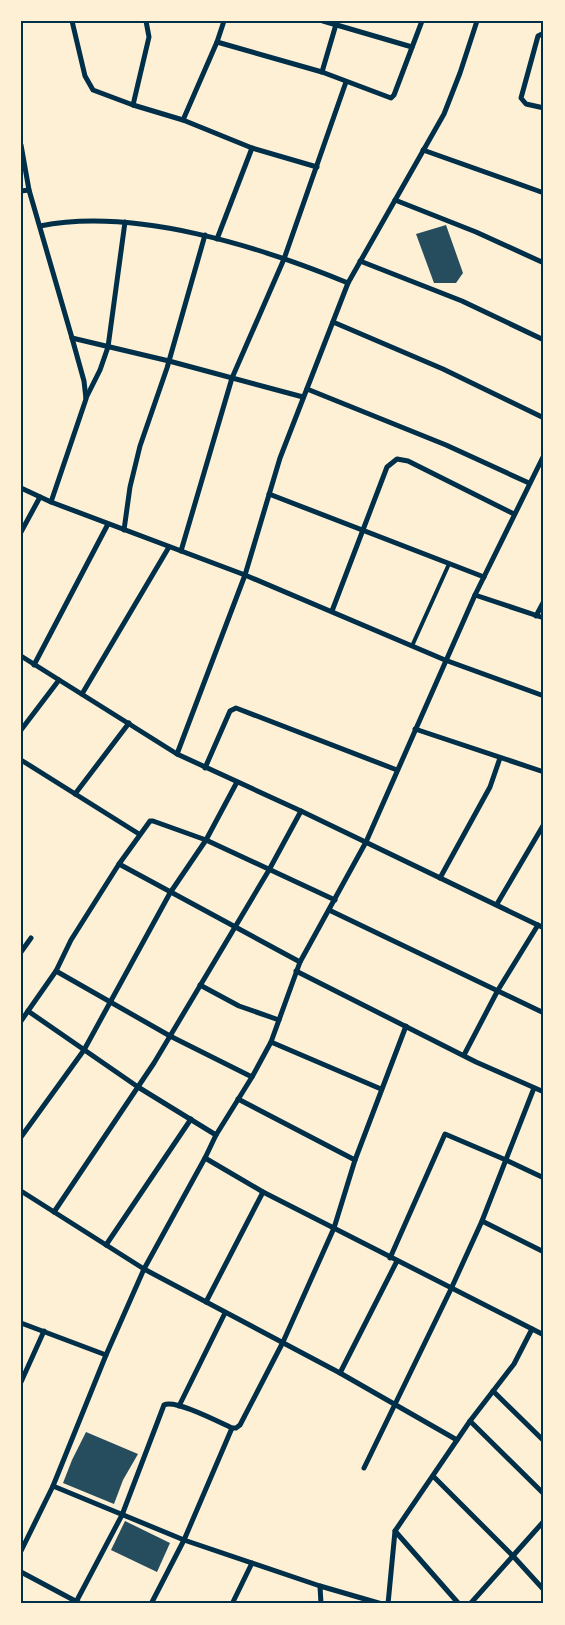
<svg xmlns="http://www.w3.org/2000/svg" width="565" height="1625" viewBox="0 0 565 1625" font-family="Inter,sans-serif">
<style>
.building{fill:#264d5e}
.lines{fill:none;stroke-linecap:round;stroke-linejoin:round}
.service{stroke:#003049;stroke-width:4}
.minor{stroke:#003049;stroke-width:5}
.neatline{fill:none;stroke:#003049;stroke-width:2}
</style>
<rect width="100%" height="100%" fill="#fdf0d5"/>
<g class="building">
<path d="M446,225L463,273L456,283H434L416,234Z"/>
<path d="M86,1432L138,1454L123,1480L114,1504L63,1483L72,1460Z"/>
<path d="M125,1521L170,1543L157,1572L111,1550Z"/>
</g>
<g class="lines">
<path class="service" d="M412,646L449,564"/>
<g class="minor">
<path d="M72,21L85,76L93,90L133,105L183,120L252,148L317,167"/>
<path d="M323,21L412,47"/>
<path d="M544,33L538,36L521,98L526,104L544,108"/>
<path d="M217,42L322,72L391,98L394,95L422,21"/>
<path d="M322,72L337,21"/>
<path d="M133,105L149,37L146,21"/>
<path d="M183,120L217,42L224,21"/>
<path d="M21,145L29,190L72,338L84,381L86,399L51,502"/>
<path d="M423,150L544,193"/>
<path d="M21,191L29,190"/>
<path d="M395,200L476,232L544,263"/>
<path d="M40,226C135,207 261,247 348,283"/>
<path d="M217,239L252,148"/>
<path d="M360,261L462,301L544,340"/>
<path d="M333,322L443,369L544,418"/>
<path d="M72,338L169,361L303,397"/>
<path d="M307,389L446,445L529,483"/>
<path d="M86,398L100,370L108,347L125,222"/>
<path d="M21,488L51,502L245,575L445,660L544,696"/>
<path d="M269,494L484,577"/>
<path d="M124,530L130,487L140,446L167,368L205,235"/>
<path d="M21,532L40,497"/>
<path d="M181,551L232,378L284,259L346,82"/>
<path d="M475,595L544,618"/>
<path d="M332,611L387,467L397,459L408,461L514,514"/>
<path d="M536,616L544,601"/>
<path d="M21,656L177,754L301,811L544,928"/>
<path d="M34,665L108,524"/>
<path d="M82,694L169,547"/>
<path d="M415,729L544,772"/>
<path d="M21,730L59,680"/>
<path d="M177,754L245,575L280,458L348,283L444,114L460,73L477,21"/>
<path d="M21,760L139,834"/>
<path d="M205,768L230,711L236,708L397,770"/>
<path d="M75,794L129,723"/>
<path d="M119,864L300,962"/>
<path d="M440,878L490,787L500,758"/>
<path d="M497,904L544,824"/>
<path d="M329,910L544,1013"/>
<path d="M21,952L31,938"/>
<path d="M56,971L170,1036L252,1077"/>
<path d="M296,971L476,1062L544,1092"/>
<path d="M200,985L239,1006L279,1020"/>
<path d="M28,1011L138,1087L216,1135"/>
<path d="M21,1021L56,971L71,940L119,864L150,821H153L206,840L335,900"/>
<path d="M271,1042L381,1089"/>
<path d="M464,1055L498,990L538,925"/>
<path d="M238,1099L355,1160"/>
<path d="M21,1137L84,1050L170,893L206,840L237,782"/>
<path d="M205,1158L263,1192L544,1335"/>
<path d="M21,1191L144,1269L340,1373L457,1440"/>
<path d="M54,1212L154,1063L269,870L301,811"/>
<path d="M482,1221L544,1252"/>
<path d="M106,1245L191,1119"/>
<path d="M390,1258L445,1134L506,1160L544,1178"/>
<path d="M206,1302L263,1192"/>
<path d="M21,1323L106,1355"/>
<path d="M340,1373L397,1261"/>
<path d="M21,1382L44,1331"/>
<path d="M493,1391L544,1441"/>
<path d="M179,1406L225,1313"/>
<path d="M470,1421L544,1494"/>
<path d="M364,1468L451,1289L482,1221L534,1088"/>
<path d="M433,1476L513,1556L544,1590"/>
<path d="M53,1486L184,1540L320,1586L382,1604"/>
<path d="M395,1531L459,1604"/>
<path d="M21,1551L53,1486L106,1355L144,1269L205,1158L216,1135L252,1077L271,1042L300,962L366,842L475,595L544,455"/>
<path d="M21,1572L81,1604"/>
<path d="M320,1586L321,1604"/>
<path d="M75,1604L122,1515L164,1405C175,1399 219,1422 232,1428H236L240,1425L283,1342L334,1228L355,1160L406,1026"/>
<path d="M151,1604L184,1540L232,1428"/>
<path d="M232,1604L252,1563"/>
<path d="M388,1604L395,1531L470,1421L514,1364L532,1329"/>
<path d="M470,1604L544,1521"/>
</g>
</g>
<rect width="565" height="1625" fill="none" stroke="#fdf0d5" stroke-width="45"/>
<rect x="22" y="22" width="520" height="1580" class="neatline"/>
</svg>
